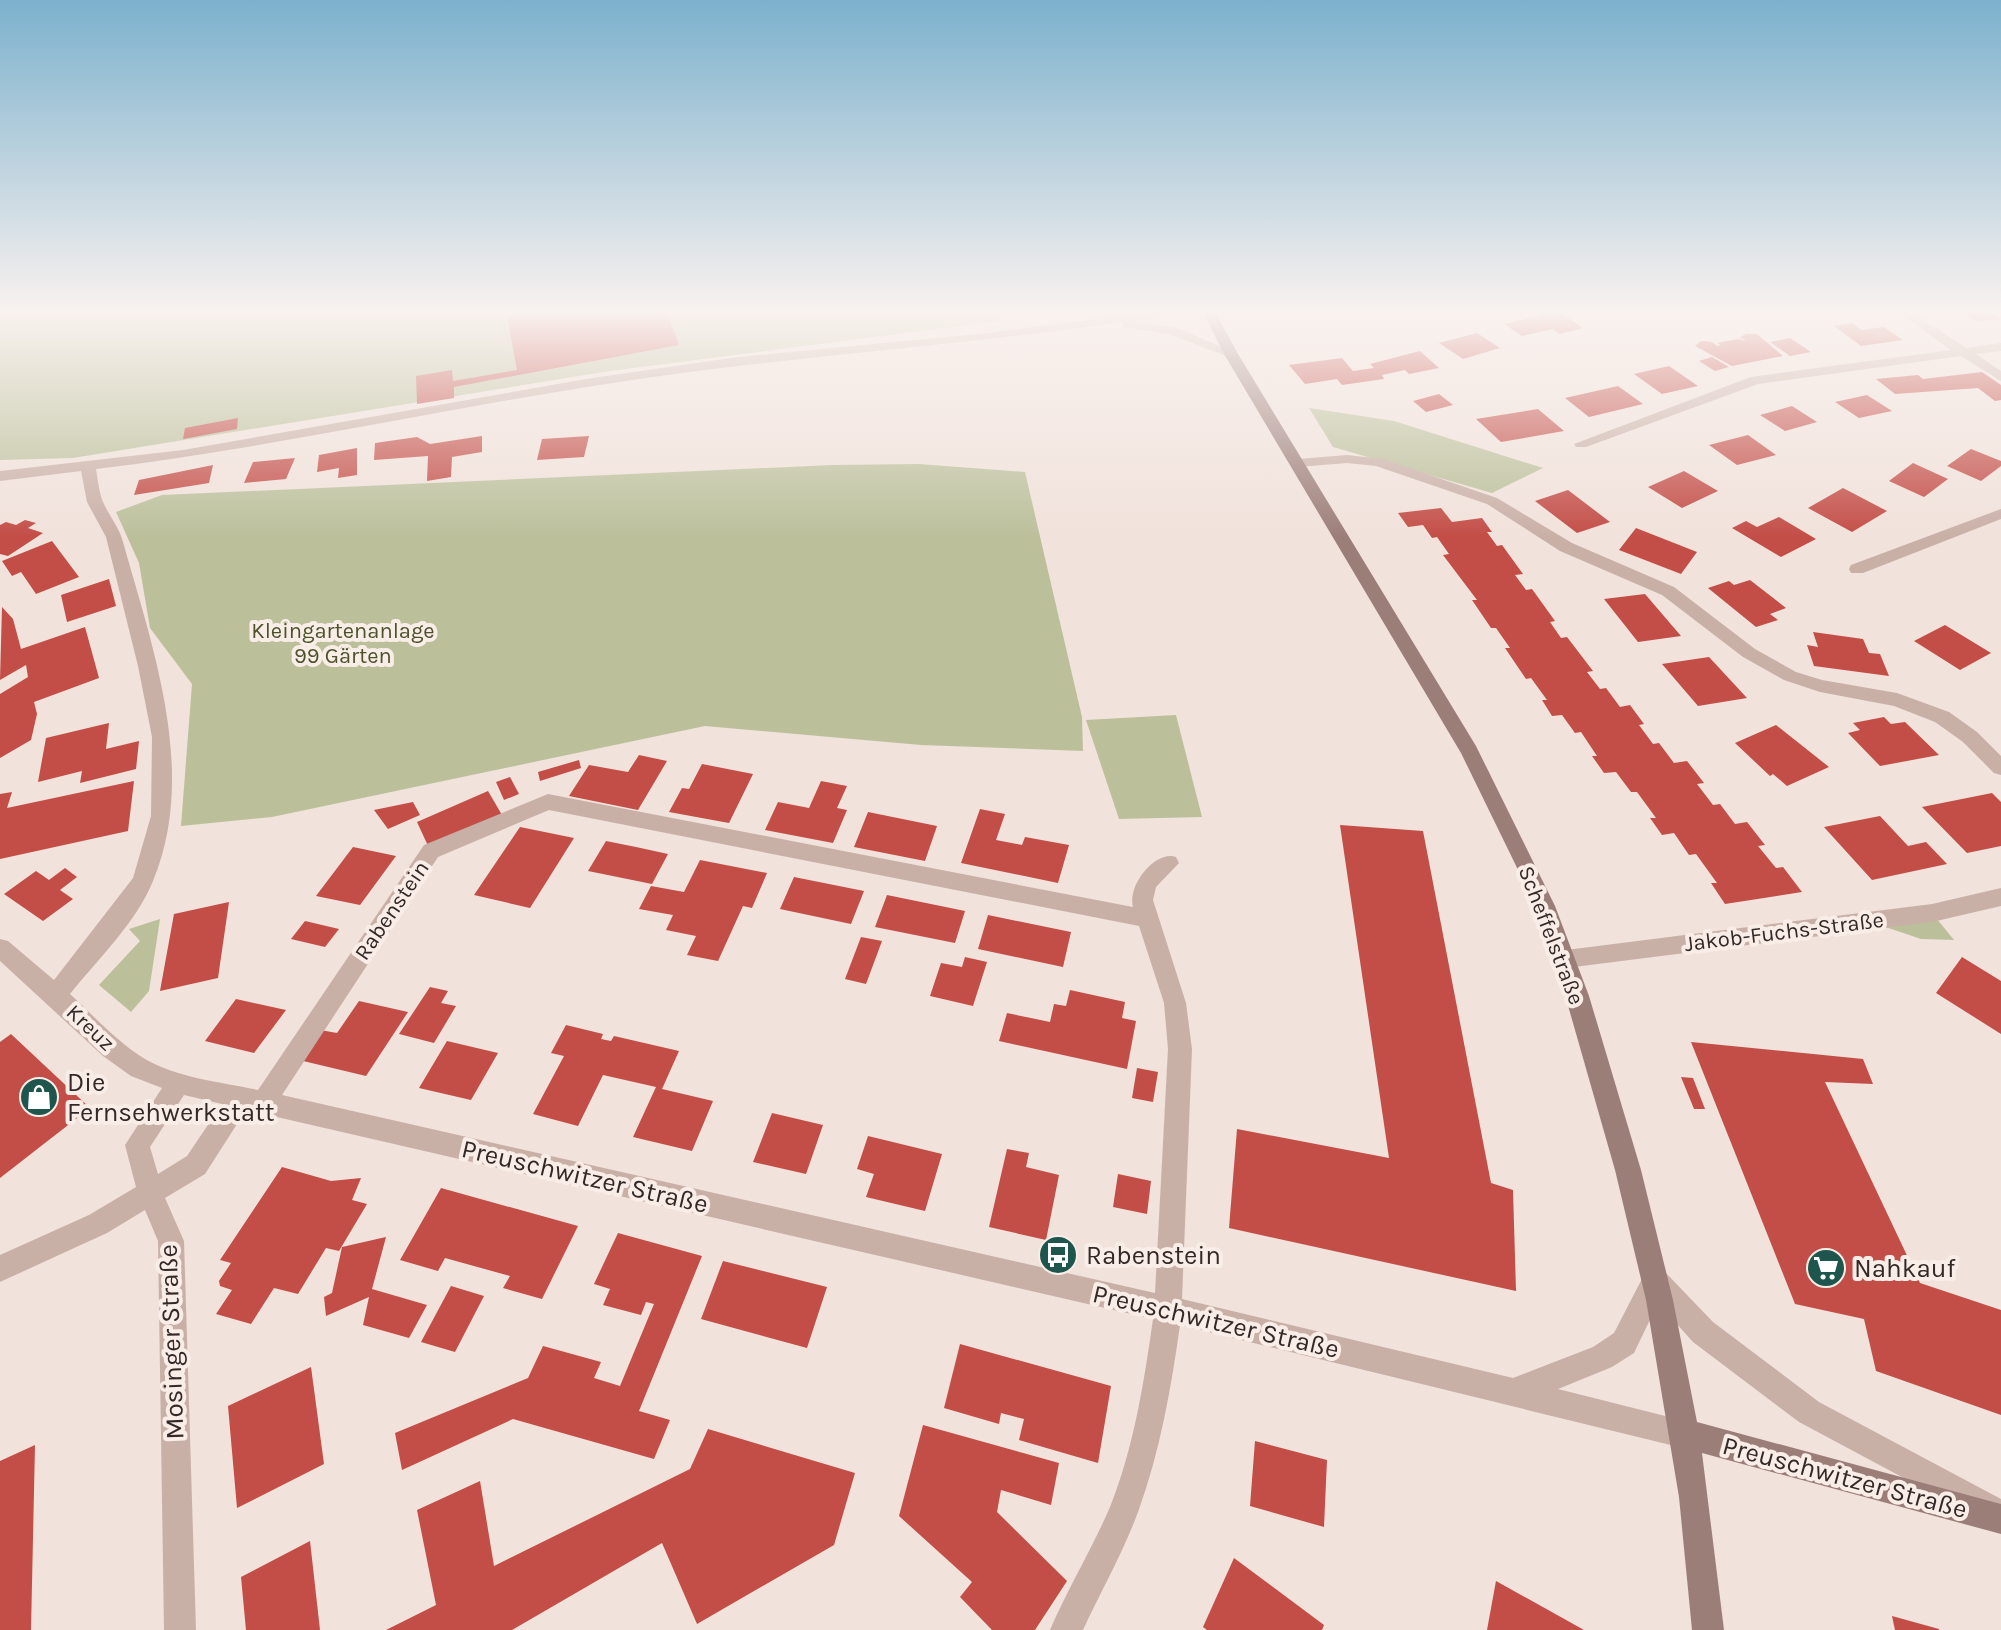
<svg xmlns="http://www.w3.org/2000/svg" width="2001" height="1630" viewBox="0 0 2001 1630" font-family="Karla,sans-serif">
<style>
.green{fill:#bbc09b}
.building{fill:#c34d47}
.lines{fill:none;stroke-linecap:round;stroke-linejoin:round}
.street{fill:#c9b0a7;fill-rule:evenodd}
.secondary{fill:#9c7e79;fill-rule:evenodd}
.labels{text-anchor:middle;stroke-width:8;stroke-linejoin:round;paint-order:stroke}
.park-label{font-size:22px;fill:#4c532c;stroke:#f9ede7}
.street-label{font-size:22px;fill:#352927;stroke:#f9ede7}
.near-poi-label{font-size:26px;fill:#352927;stroke:#f9ede7;text-anchor:start}
.near-street-label{font-size:26px;fill:#352927;stroke:#f9ede7}
</style>
<rect width="100%" height="100%" fill="#f1e2db"/>
<g class="green">
<path d="M0,310H1000L999,321L610,371L73,458L0,460Z"/>
<path d="M1309,408L1394,421L1543,468L1492,493L1333,447Z"/>
<path d="M919,464L1025,472L1082,717L1083,751L921,745L705,726L272,817L181,826L192,684L150,628L139,563L116,512L162,495L832,465Z"/>
<path d="M1176,715L1202,817L1119,819L1086,720Z"/>
<path d="M1932,913L1954,940L1921,939L1868,921Z"/>
<path d="M160,919L149,991L131,1012L99,985L140,941L129,929Z"/>
</g>
<g class="building">
<path d="M553,310H666L679,345L454,387V398L417,404L416,376L452,370L453,381L517,370L507,317Z"/>
<path d="M1536,310H1556L1583,328L1559,334L1553,329L1522,336L1504,324L1543,315Z"/>
<path d="M1957,310H1987L2001,319L1976,321Z"/>
<path d="M1853,323L1861,330L1884,327L1903,340L1861,346L1834,326Z"/>
<path d="M1477,333L1500,348L1463,359L1439,343Z"/>
<path d="M1746,334H1757L1783,356L1732,366L1695,346L1701,341L1712,342L1717,346L1721,345L1717,343L1738,339L1746,341L1740,337Z"/>
<path d="M1790,338L1811,352L1790,356L1770,342Z"/>
<path d="M1420,351L1439,368L1409,374L1405,370L1382,375L1384,379L1342,385L1337,379L1305,384L1289,365L1342,358L1353,371L1374,368L1370,364Z"/>
<path d="M1712,357L1729,367L1715,371L1699,361Z"/>
<path d="M1669,366L1698,386L1662,394L1634,374Z"/>
<path d="M1982,372L2001,385V400L1995,401L1978,388L1895,394L1876,379L1918,375L1923,379Z"/>
<path d="M1618,386L1643,404L1589,417L1565,398Z"/>
<path d="M1439,394L1453,405L1426,412L1413,401Z"/>
<path d="M1867,395L1892,411L1859,418L1835,402Z"/>
<path d="M1792,406L1817,422L1785,431L1760,415Z"/>
<path d="M1538,409L1564,431L1501,442L1476,419Z"/>
<path d="M238,418L237,429L183,439L185,428Z"/>
<path d="M1748,435L1776,455L1737,465L1709,445Z"/>
<path d="M482,436V452L452,457L451,477L427,481L428,456L374,460L375,443L417,437L430,444Z"/>
<path d="M589,436L584,457L537,460L542,439Z"/>
<path d="M357,448V475L338,478L339,468L317,472L319,455Z"/>
<path d="M1971,449L2001,461V466L1981,481L1947,466Z"/>
<path d="M295,458L286,479L244,483L253,462Z"/>
<path d="M1913,463L1948,479L1924,497L1889,481Z"/>
<path d="M213,465L209,483L134,495L139,480Z"/>
<path d="M1684,471L1718,491L1682,508L1648,487Z"/>
<path d="M1843,488L1887,511L1852,532L1808,508Z"/>
<path d="M1568,490L1610,522L1577,533L1535,501Z"/>
<path d="M1441,508L1452,522L1482,518L1492,532H1487L1497,546L1502,545L1523,574L1515,575L1526,590L1532,589L1555,621L1550,622L1561,638L1567,637L1593,671L1587,672L1600,689L1606,688L1620,707L1630,705L1644,724L1639,725L1653,744L1659,743L1674,763L1687,761L1704,783L1697,784L1713,805L1720,804L1735,824L1747,822L1765,845L1758,846L1776,868L1783,867L1802,892L1725,904L1711,883H1717L1696,854L1689,855L1674,833L1662,835L1650,818H1656L1637,792H1631L1616,772L1604,773L1592,756H1597L1581,732L1575,733L1562,715L1552,716L1542,700H1547L1531,678L1526,679L1505,648H1510L1496,628H1491L1472,600H1477L1443,555L1449,554L1437,537L1432,538L1423,525L1408,527L1398,513Z"/>
<path d="M1779,517L1816,539L1781,557L1732,528L1746,521L1757,527Z"/>
<path d="M25,520L36,523L28,528L43,533L8,556L0,554V525L6,522L16,525Z"/>
<path d="M1636,528L1697,552L1681,574L1619,550Z"/>
<path d="M52,541L79,577L36,594L21,572L12,576L2,561Z"/>
<path d="M109,579L116,606L67,622L61,595Z"/>
<path d="M1750,580L1786,608L1770,614L1778,620L1756,627L1708,588L1729,581L1734,585Z"/>
<path d="M1645,594L1681,636L1638,642L1604,599Z"/>
<path d="M2,607L13,619L21,649L85,627L99,678L34,702L37,714L31,740L0,758V694L28,677L26,665L0,680Z"/>
<path d="M1945,625L1991,653L1960,670L1914,641Z"/>
<path d="M1813,632L1863,639L1869,653L1880,654L1889,676L1814,666L1807,645L1818,647Z"/>
<path d="M1709,657L1747,698L1698,706L1662,664Z"/>
<path d="M1884,717L1891,724L1905,722L1939,755L1880,766L1848,733L1860,730L1853,723Z"/>
<path d="M109,723L106,749L139,741L136,769L80,783L82,771L38,782L46,738Z"/>
<path d="M1776,725L1829,767L1787,786L1773,774L1770,776L1735,743Z"/>
<path d="M639,755L667,761L638,810L569,796L589,765L628,772Z"/>
<path d="M579,760L581,768L540,781L538,772Z"/>
<path d="M702,764L753,774L729,823L669,812L682,788L689,789Z"/>
<path d="M510,777L519,794L504,800L496,782Z"/>
<path d="M134,781L128,831L0,859V794L12,792L7,808Z"/>
<path d="M821,781L847,786L837,808L847,810L833,843L765,830L778,802L809,808Z"/>
<path d="M488,791L502,815L429,848L417,822Z"/>
<path d="M1992,793L2001,802V846L1967,853L1922,807Z"/>
<path d="M413,802L420,815L388,829L374,810Z"/>
<path d="M980,809L1005,814L996,840L1022,845L1025,837L1069,845L1058,883L961,863Z"/>
<path d="M868,812L937,826L925,861L854,847Z"/>
<path d="M1880,816L1908,846L1926,842L1947,864L1872,880L1824,827Z"/>
<path d="M1340,825L1423,831L1491,1183L1513,1190L1516,1291L1229,1228L1237,1129L1389,1158Z"/>
<path d="M520,827L574,838L530,908L474,895Z"/>
<path d="M606,841L636,847L668,854L652,884L588,871Z"/>
<path d="M353,847L396,856L360,905L316,896Z"/>
<path d="M700,860L767,873L752,908L743,906L718,961L687,955L696,936L666,930L673,915L639,909L651,886L684,892Z"/>
<path d="M65,868L77,877L60,890L73,899L43,921L4,894L36,871L49,880Z"/>
<path d="M794,877L864,891L851,924L780,909Z"/>
<path d="M887,895L965,911L955,943L875,927Z"/>
<path d="M229,902L218,978L160,991L174,914Z"/>
<path d="M988,915L1071,932L1063,967L978,949Z"/>
<path d="M305,921L339,929L325,947L291,939Z"/>
<path d="M861,937L882,941L866,984L845,979Z"/>
<path d="M965,957L987,962L973,1006L930,996L941,963L962,967Z"/>
<path d="M1962,957L2001,981V1034L1936,993Z"/>
<path d="M430,987L448,991L441,1003L456,1006L434,1043L399,1034Z"/>
<path d="M1070,990L1125,1002L1122,1018L1136,1021L1127,1069L999,1041L1007,1013L1050,1022L1054,1004L1066,1006Z"/>
<path d="M236,999L286,1010L254,1053L205,1041Z"/>
<path d="M359,1001L408,1012L366,1076L299,1060L320,1030L337,1033Z"/>
<path d="M566,1025L603,1034L601,1039L611,1041L614,1036L679,1051L662,1089L713,1101L692,1151L633,1137L656,1087L603,1075L578,1126L533,1114L564,1056L551,1053Z"/>
<path d="M11,1034L90,1108L0,1178V1042Z"/>
<path d="M447,1041L498,1053L471,1100L419,1088Z"/>
<path d="M1691,1042L1863,1059L1873,1084L1825,1082L1920,1283L2001,1310V1415L1876,1371L1864,1319L1795,1304Z"/>
<path d="M1137,1068L1158,1072L1153,1102L1132,1098Z"/>
<path d="M1681,1077L1693,1078L1705,1109H1694Z"/>
<path d="M772,1113L823,1125L806,1174L753,1162Z"/>
<path d="M868,1136L942,1154L925,1211L866,1197L874,1174L857,1169Z"/>
<path d="M1007,1149L1029,1153L1026,1167L1059,1175L1046,1240L989,1227Z"/>
<path d="M282,1167L331,1181L361,1178L352,1200L367,1204L339,1251L326,1248L298,1294L274,1288L251,1324L216,1314L232,1290L220,1286L219,1281L231,1263L220,1260Z"/>
<path d="M1118,1174L1151,1181L1147,1214L1113,1207Z"/>
<path d="M441,1188L578,1226L542,1299L503,1288L510,1276L445,1258L438,1271L400,1260Z"/>
<path d="M618,1233L702,1256L639,1411L670,1420L654,1459L513,1419L402,1470L395,1433L528,1378L543,1346L601,1362L594,1378L620,1386L654,1304L646,1302L641,1315L603,1305L610,1289L594,1284Z"/>
<path d="M386,1237L372,1289L427,1305L409,1338L363,1325L369,1297L326,1316L324,1297L332,1293L342,1247Z"/>
<path d="M723,1261L827,1287L807,1348L701,1319Z"/>
<path d="M451,1286L484,1296L455,1352L421,1342Z"/>
<path d="M960,1344L1111,1386L1098,1463L1019,1440L1024,1419L1001,1413L999,1424L944,1408Z"/>
<path d="M311,1367L324,1464L237,1508L228,1406Z"/>
<path d="M923,1425L1059,1463L1051,1505L1001,1490L997,1512L1067,1581L1035,1630H992L960,1597L972,1582L899,1516Z"/>
<path d="M708,1429L855,1473L834,1545L697,1624L662,1543L512,1630H386L436,1605L417,1510L480,1481L494,1566L690,1469Z"/>
<path d="M1255,1441L1327,1460L1324,1527L1250,1506Z"/>
<path d="M35,1445L31,1630H0V1461Z"/>
<path d="M310,1541L320,1630H246L241,1577Z"/>
<path d="M1234,1558L1324,1625L1322,1630H1207L1203,1627Z"/>
<path d="M1496,1581L1584,1630H1487Z"/>
<path d="M1892,1616L1939,1629V1630H1895Z"/>
</g>
<g class="lines">
<g class="street">
<path d="M1159,310H1191L1185,314L1133,321L1177,328L1238,354L1231,358L1169,334L1123,327V322C946,347 768,358 593,386C427,412 263,449 96,469C98,480 99,494 104,504C110,517 120,529 123,542C153,649 198,773 153,881C136,923 98,959 70,994C94,1016 117,1042 145,1059C177,1078 222,1082 258,1090L424,845L548,794L1133,907C1127,886 1155,850 1176,857L1179,863L1156,887L1153,900L1186,1003L1192,1049L1182,1299L1513,1378L1593,1347L1614,1333L1646,1271L1655,1267L1664,1271L1713,1322L1819,1402L2001,1499V1530L1799,1422L1693,1342L1658,1303L1634,1353L1612,1367L1558,1389L1697,1424L1702,1434L1697,1444L1687,1449L1180,1325C1171,1389 1160,1452 1138,1512C1123,1553 1101,1591 1083,1630H1050C1068,1588 1092,1549 1110,1507C1134,1447 1144,1382 1153,1319L246,1110L205,1174L165,1198L184,1241L196,1630H164L158,1241L145,1210L107,1233L0,1282V1255L89,1215L136,1187L125,1145L162,1088L131,1076L103,1056L0,961V939L8,941L54,980L133,878L151,816L152,737L138,666L106,537L87,502L81,471L0,481V471L183,450L592,378L738,357L988,333ZM549,810L1139,926L1164,1003L1168,1049L1155,1293L282,1095L438,857ZM184,1095L222,1104L187,1156L158,1174L150,1147Z"/>
<path d="M1895,310H1909L1966,348L2001,343V351L1976,354L2001,371V381L1961,356L1758,384L1586,447H1576L1574,444L1751,377L1951,350Z"/>
<path d="M1347,455L1383,459L1497,498L1572,543L1674,587L1755,649L1796,672L1822,680L1897,693L1949,712L1977,732L2001,756V775L1994,773L1963,742L1935,722L1894,706L1820,692L1784,680L1743,657L1662,595L1560,551L1487,504L1376,466L1347,463L1298,467L1291,463L1298,459Z"/>
<path d="M2001,509V519L1863,573H1851L1849,569L1851,565Z"/>
<path d="M2001,888V906L1932,922L1566,968L1558,966L1555,959L1558,952L1566,950L1932,904Z"/>
</g>
<path class="secondary" d="M1202,310H1214L1238,354L1476,746L1555,906L1589,996L1641,1170L1673,1300L1697,1422L2001,1504V1534L1702,1453L1724,1630H1692L1679,1497L1646,1300L1615,1170L1555,960L1523,880L1461,753L1224,354Z"/>
</g>
<linearGradient id="sky" x2="0" y2="1"><stop stop-color="#7cb1cd"/><stop offset="0.58" stop-color="#f9f2ef"/><stop offset="1" stop-color="#f9f2ef" stop-opacity="0"/></linearGradient>
<rect width="2001" height="538" fill="url(#sky)"/>
<defs>
<g id="shop-disc" transform="scale(2)"><circle r="9.5" fill="#1e564e" stroke="#f9ede7"/><path d="M-5-2.5h2.3a2.7 3.5 0 0 1 5.4 0H5L5.5 6h-11ZM-1.5-2.5h3a1.5 2.3 0 0 0-3 0Z" fill="#fff"/></g>
<g id="bus-disc" transform="scale(2)"><circle r="9.5" fill="#1e564e" stroke="#f9ede7"/><path d="M-5-6H5V4H4V6H2V4H-2V6H-4V4H-5ZM-3.5-4V0h7V-4ZM-3.5 1.2v1.5H-2V1.2ZM2 1.2v1.5H3.5V1.2Z" fill="#fff"/></g>
<g id="supermarket-disc" transform="scale(2)"><circle r="9.5" fill="#1e564e" stroke="#f9ede7"/><path d="M-6-5.5h2.5l.6 2H6L4.5 2H-2.5L-4.4-4H-6ZM-1.5 3.2a1.3 1.3 0 1 0 .1 0ZM3 3.2a1.3 1.3 0 1 0 .1 0Z" fill="#fff"/></g>
</defs>
<g fill-rule="evenodd">
<use href="#shop-disc" x="39" y="1097"/>
<use href="#bus-disc" x="1058" y="1255"/>
<use href="#supermarket-disc" x="1826" y="1268"/>
</g>
<g class="labels">
<g class="park-label">
<text x="343" y="638">Kleingartenanlage<tspan x="343" dy="25">99 Gärten</tspan></text>
</g>
<g class="street-label">
<text transform="translate(391 910) rotate(-56)" y="8">Rabenstein</text>
<text transform="translate(1784 931) rotate(-7)" y="8">Jakob-Fuchs-Straße</text>
<text transform="translate(1552 935) rotate(69)" y="8">Scheffelstraße</text>
<text transform="translate(91 1027) rotate(43)" y="8">Kreuz</text>
</g>
<g class="near-poi-label">
<text x="67" y="1091">Die<tspan x="67" dy="30">Fernsehwerkstatt</tspan></text>
<text x="1086" y="1264">Rabenstein</text>
<text x="1854" y="1277">Nahkauf</text>
</g>
<g class="near-street-label">
<text transform="translate(585 1176) rotate(13)" y="9">Preuschwitzer Straße</text>
<text transform="translate(1216 1321) rotate(13)" y="9">Preuschwitzer Straße</text>
<text transform="translate(171 1342) rotate(-92)" y="9">Mosinger Straße</text>
<text transform="translate(1845 1477) rotate(15)" y="9">Preuschwitzer Straße</text>
</g>
</g>
</svg>
